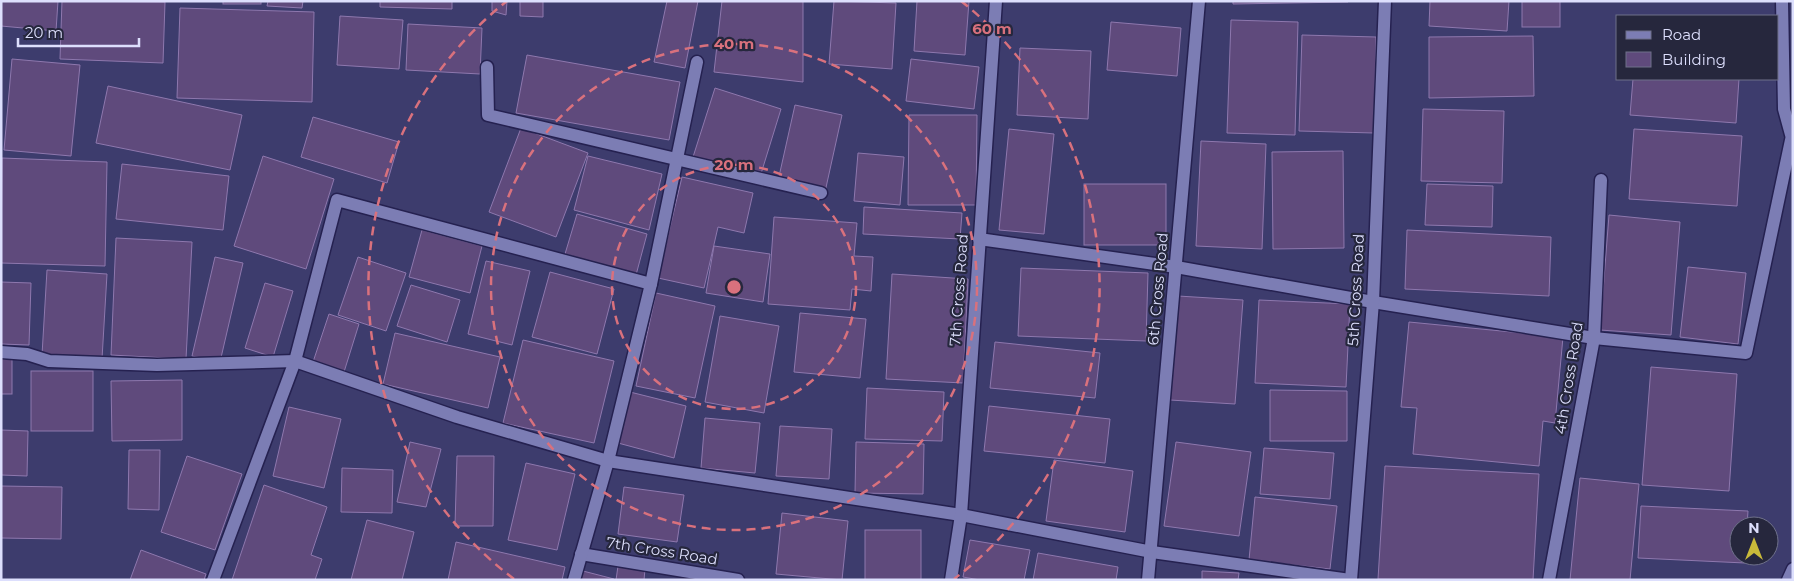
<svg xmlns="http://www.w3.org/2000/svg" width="1794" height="581" viewBox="0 0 1794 581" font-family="Montserrat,sans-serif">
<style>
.building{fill:#5f4a7c;stroke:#8e78ae}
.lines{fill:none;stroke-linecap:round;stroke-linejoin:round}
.minor-casing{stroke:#252150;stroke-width:15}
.minor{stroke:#7c7db4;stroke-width:12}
.ring{fill:none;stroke:#d9717d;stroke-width:2.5;stroke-dasharray:9 6}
.labels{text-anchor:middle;stroke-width:4.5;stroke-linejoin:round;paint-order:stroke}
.street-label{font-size:15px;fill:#dddffd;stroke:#26273d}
.centre{fill:#d9717d;stroke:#26273d;stroke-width:2.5}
.ring-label{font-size:15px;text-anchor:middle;font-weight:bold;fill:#d9717d;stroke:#26273d;stroke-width:4.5;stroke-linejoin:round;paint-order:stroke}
</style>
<rect width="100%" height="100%" fill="#3d3c6d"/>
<g class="building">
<path d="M1,1H58L56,31L1,26Z"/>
<path d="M62,1L165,2L163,63L60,59Z"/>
<rect x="223" y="1" width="38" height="3"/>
<path d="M268,1H303L302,8L267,6Z"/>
<path d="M380,1H452V9L380,7Z"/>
<path d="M492,1H507L506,15L492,11Z"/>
<path d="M520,1H543V17L520,16Z"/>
<path d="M667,1H698L685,68L654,62Z"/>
<path d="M722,1H803V82L714,72Z"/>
<path d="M834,1L896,3L892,69L829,64Z"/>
<path d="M917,1H969L965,55L914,51Z"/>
<path d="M1233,1H1348V2L1233,4Z"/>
<path d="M1430,1H1509L1507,31L1429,26Z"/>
<rect x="1522" y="1" width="38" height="26"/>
<path d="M180,8L314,12L312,102L177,98Z"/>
<path d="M340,16L403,20L399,69L337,65Z"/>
<path d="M1231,20L1298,22L1295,135L1227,133Z"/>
<path d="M1111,22L1181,28L1177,76L1107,70Z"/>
<path d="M408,24L482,28L480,74L406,70Z"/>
<path d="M1302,35L1376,37L1374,133L1299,131Z"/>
<path d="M1533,36L1534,96L1429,98V37Z"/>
<path d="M1020,48L1091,51L1088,119L1017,115Z"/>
<path d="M527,55L680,82L669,140L516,113Z"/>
<path d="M12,59L80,65L71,156L4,150Z"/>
<path d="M911,59L979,67L974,109L906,101Z"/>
<path d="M1633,79H1739L1736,123L1630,115Z"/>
<path d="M108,86L242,115L230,170L96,143Z"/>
<path d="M715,88L781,109L760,177L693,157Z"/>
<path d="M795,105L842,115L825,192L778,181Z"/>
<path d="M1423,109L1504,111L1502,183L1421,181Z"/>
<path d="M909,115H977L976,205H908Z"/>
<path d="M313,117L399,142L387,183L301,157Z"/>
<path d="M521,128L588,153L556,237L489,212Z"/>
<path d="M1009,129L1054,134L1044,234L999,230Z"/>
<path d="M1634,129L1742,136L1737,206L1629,199Z"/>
<path d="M1201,141L1266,144L1262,249L1196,246Z"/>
<path d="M1343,151L1344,248L1273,249L1272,152Z"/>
<path d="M858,153L904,157L900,205L854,201Z"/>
<path d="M263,156L334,179L306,269L234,246Z"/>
<path d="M588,156L662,174L649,230L574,210Z"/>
<path d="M2,158L107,162L105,266L1,263Z"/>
<path d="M122,164L229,176L223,230L116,219Z"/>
<path d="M682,177L753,193L744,233L718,227L704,288L658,278Z"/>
<rect x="1084" y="184" width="82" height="61"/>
<path d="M1427,184L1493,186L1492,227L1425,225Z"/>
<path d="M864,207L962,213L960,239L863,234Z"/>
<path d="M577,214L647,234L636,275L565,254Z"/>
<path d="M1609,215L1680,222L1671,335L1600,330Z"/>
<path d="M774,217L857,223L854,256L873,257L871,291L852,289L850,310L768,304Z"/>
<path d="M422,230L482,246L470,293L409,277Z"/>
<path d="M1407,230L1551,237L1549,296L1405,289Z"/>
<path d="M116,238L192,242L186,359L111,355Z"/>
<path d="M714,246L770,254L763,302L706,293Z"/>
<path d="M215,257L243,263L220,362L192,356Z"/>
<path d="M358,257L406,273L386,331L338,315Z"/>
<path d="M486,261L530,271L512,345L468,334Z"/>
<path d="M1688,267L1746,273L1738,344L1680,337Z"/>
<path d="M1021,268L1148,273L1146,341L1018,336Z"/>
<path d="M47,270L107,274L102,359L42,355Z"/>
<path d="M550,272L614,289L597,354L532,337Z"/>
<path d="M892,274L968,279L963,383L886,379Z"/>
<path d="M1,282L31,283L29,345L1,344Z"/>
<path d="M265,283L293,291L273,357L245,348Z"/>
<path d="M411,285L460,300L447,342L397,326Z"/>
<path d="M656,293L715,306L695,398L636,386Z"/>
<path d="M1178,296L1243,300L1235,404L1170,400Z"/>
<path d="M1259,300L1350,304L1346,387L1255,383Z"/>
<path d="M800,313L866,319L860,378L794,372Z"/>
<path d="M329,314L359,324L344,372L313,362Z"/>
<path d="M720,316L779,326L764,413L705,402Z"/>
<path d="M1409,322L1563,337L1555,423L1543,421L1539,466L1413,454L1417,408L1401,407Z"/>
<path d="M395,333L500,357L488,408L383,384Z"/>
<path d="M523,340L614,361L594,443L503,423Z"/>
<path d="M995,342L1100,353L1095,398L990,388Z"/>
<rect x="1" y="359" width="11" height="35"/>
<path d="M1651,367L1737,374L1729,491L1642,485Z"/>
<rect x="31" y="371" width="62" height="60"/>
<path d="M182,380V440L112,441L111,381Z"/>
<path d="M867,388L944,392L942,441L865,439Z"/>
<path d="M1270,390L1347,391V441H1270Z"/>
<path d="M630,392L686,406L674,458L618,443Z"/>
<path d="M989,406L1110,419L1105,463L984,451Z"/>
<path d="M289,407L341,419L324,488L273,476Z"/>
<path d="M705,418L760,423L755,473L701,468Z"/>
<path d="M780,426L832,429L829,479L776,476Z"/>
<path d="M1,430L28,431L27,476L1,475Z"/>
<path d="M410,442L441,449L426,507L397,502Z"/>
<path d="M856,442L924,444L923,494L855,493Z"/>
<path d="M1176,442L1251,452L1239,536L1164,526Z"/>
<path d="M1264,448L1334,453L1330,499L1260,494Z"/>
<path d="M129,450H160L159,510L128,509Z"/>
<path d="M187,456L242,474L215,550L161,532Z"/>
<path d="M457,456H494L493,526H455Z"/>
<path d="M1054,460L1133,471L1125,532L1046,521Z"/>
<path d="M526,463L575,474L557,550L508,540Z"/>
<path d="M1385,466L1539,474L1533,580L1378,579Z"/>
<path d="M342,468L393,470L392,513L341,512Z"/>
<path d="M1580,478L1639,484L1630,580H1570Z"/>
<path d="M264,485L327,507L311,555L322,559L315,580H232Z"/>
<path d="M1,486L62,487L61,539L1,538Z"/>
<path d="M624,487L684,495L677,542L618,534Z"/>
<path d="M1255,497L1337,506L1330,569L1249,560Z"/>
<path d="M1641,506L1748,511L1747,526H1739V556H1745V563L1638,558Z"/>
<path d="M782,513L848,521L842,580L776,574Z"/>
<path d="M367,520L414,532L402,580H351Z"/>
<rect x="865" y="530" width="56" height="50"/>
<path d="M970,540L1030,550L1024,580H980L963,577Z"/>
<path d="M456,542L565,567L562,580H448Z"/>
<path d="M141,550L206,574L204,580H130Z"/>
<path d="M1038,553L1118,567L1116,580H1033Z"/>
<path d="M618,566L645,569L644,580H616Z"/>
<path d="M583,571L614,579V580H580Z"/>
<path d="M1202,571L1239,573L1238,580H1202Z"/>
</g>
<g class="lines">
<g class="minor-casing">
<g id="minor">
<path d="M1782,1L1784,109L1793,142"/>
<path d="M487,67L488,115L821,193"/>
<path d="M979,239L1176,267L1373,302L1594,338L1746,353L1791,140"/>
<path d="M1,352L27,354L49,361L157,365L295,361L457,417L608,461L961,515L1152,552L1350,580"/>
<path d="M581,554L738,580"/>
<path d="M213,580L295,361L337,200L651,284"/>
<path d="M574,580L608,461L651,284L697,62"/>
<path d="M951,580L961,515L996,1"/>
<path d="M1148,580L1199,1"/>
<path d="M1351,580L1373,302L1385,1"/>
<path d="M1549,580L1594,338L1601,180"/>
<path d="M1788,580L1793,569"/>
</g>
</g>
<use href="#minor" class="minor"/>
</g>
<g class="ring">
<circle cx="734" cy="287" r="122"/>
<circle cx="734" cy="287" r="243"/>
<path d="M514 579A365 365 0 0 1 507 1M961 1A365 365 0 0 1 954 579"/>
</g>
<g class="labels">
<g class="street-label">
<text transform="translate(1158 289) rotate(-85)" y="5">6th Cross Road</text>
<text transform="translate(959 290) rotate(-86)" y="5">7th Cross Road</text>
<text transform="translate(1356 290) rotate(-87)" y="5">5th Cross Road</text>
<text transform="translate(1569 378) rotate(-81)" y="5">4th Cross Road</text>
<text transform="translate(662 551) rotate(9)" y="5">7th Cross Road</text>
</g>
</g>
<circle cx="734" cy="287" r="8" class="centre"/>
<g class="ring-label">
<text x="992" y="34">60 m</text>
<text x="734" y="49">40 m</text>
<text x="734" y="170">20 m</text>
</g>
<rect width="1794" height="581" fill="none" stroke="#dddffd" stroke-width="5"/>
<rect x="1616" y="15" width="162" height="65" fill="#26273d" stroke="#6f718a"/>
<rect x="1626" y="31" width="25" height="8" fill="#7c7db4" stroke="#6f718a"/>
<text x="1662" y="40" font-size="15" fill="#dddffd">Road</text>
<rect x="1626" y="52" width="25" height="15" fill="#5f4a7c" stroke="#6f718a"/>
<text x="1662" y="65" font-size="15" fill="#dddffd">Building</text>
<g transform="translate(1754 541)"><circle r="24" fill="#26273d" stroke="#6f718a"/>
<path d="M0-4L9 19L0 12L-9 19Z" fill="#c9ba3a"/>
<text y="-8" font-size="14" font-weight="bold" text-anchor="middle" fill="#dddffd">N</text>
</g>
<path d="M18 38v8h121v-8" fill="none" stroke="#dddffd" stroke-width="2.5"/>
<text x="25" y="38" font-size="15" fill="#dddffd" stroke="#26273d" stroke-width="4" paint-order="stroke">20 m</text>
</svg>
